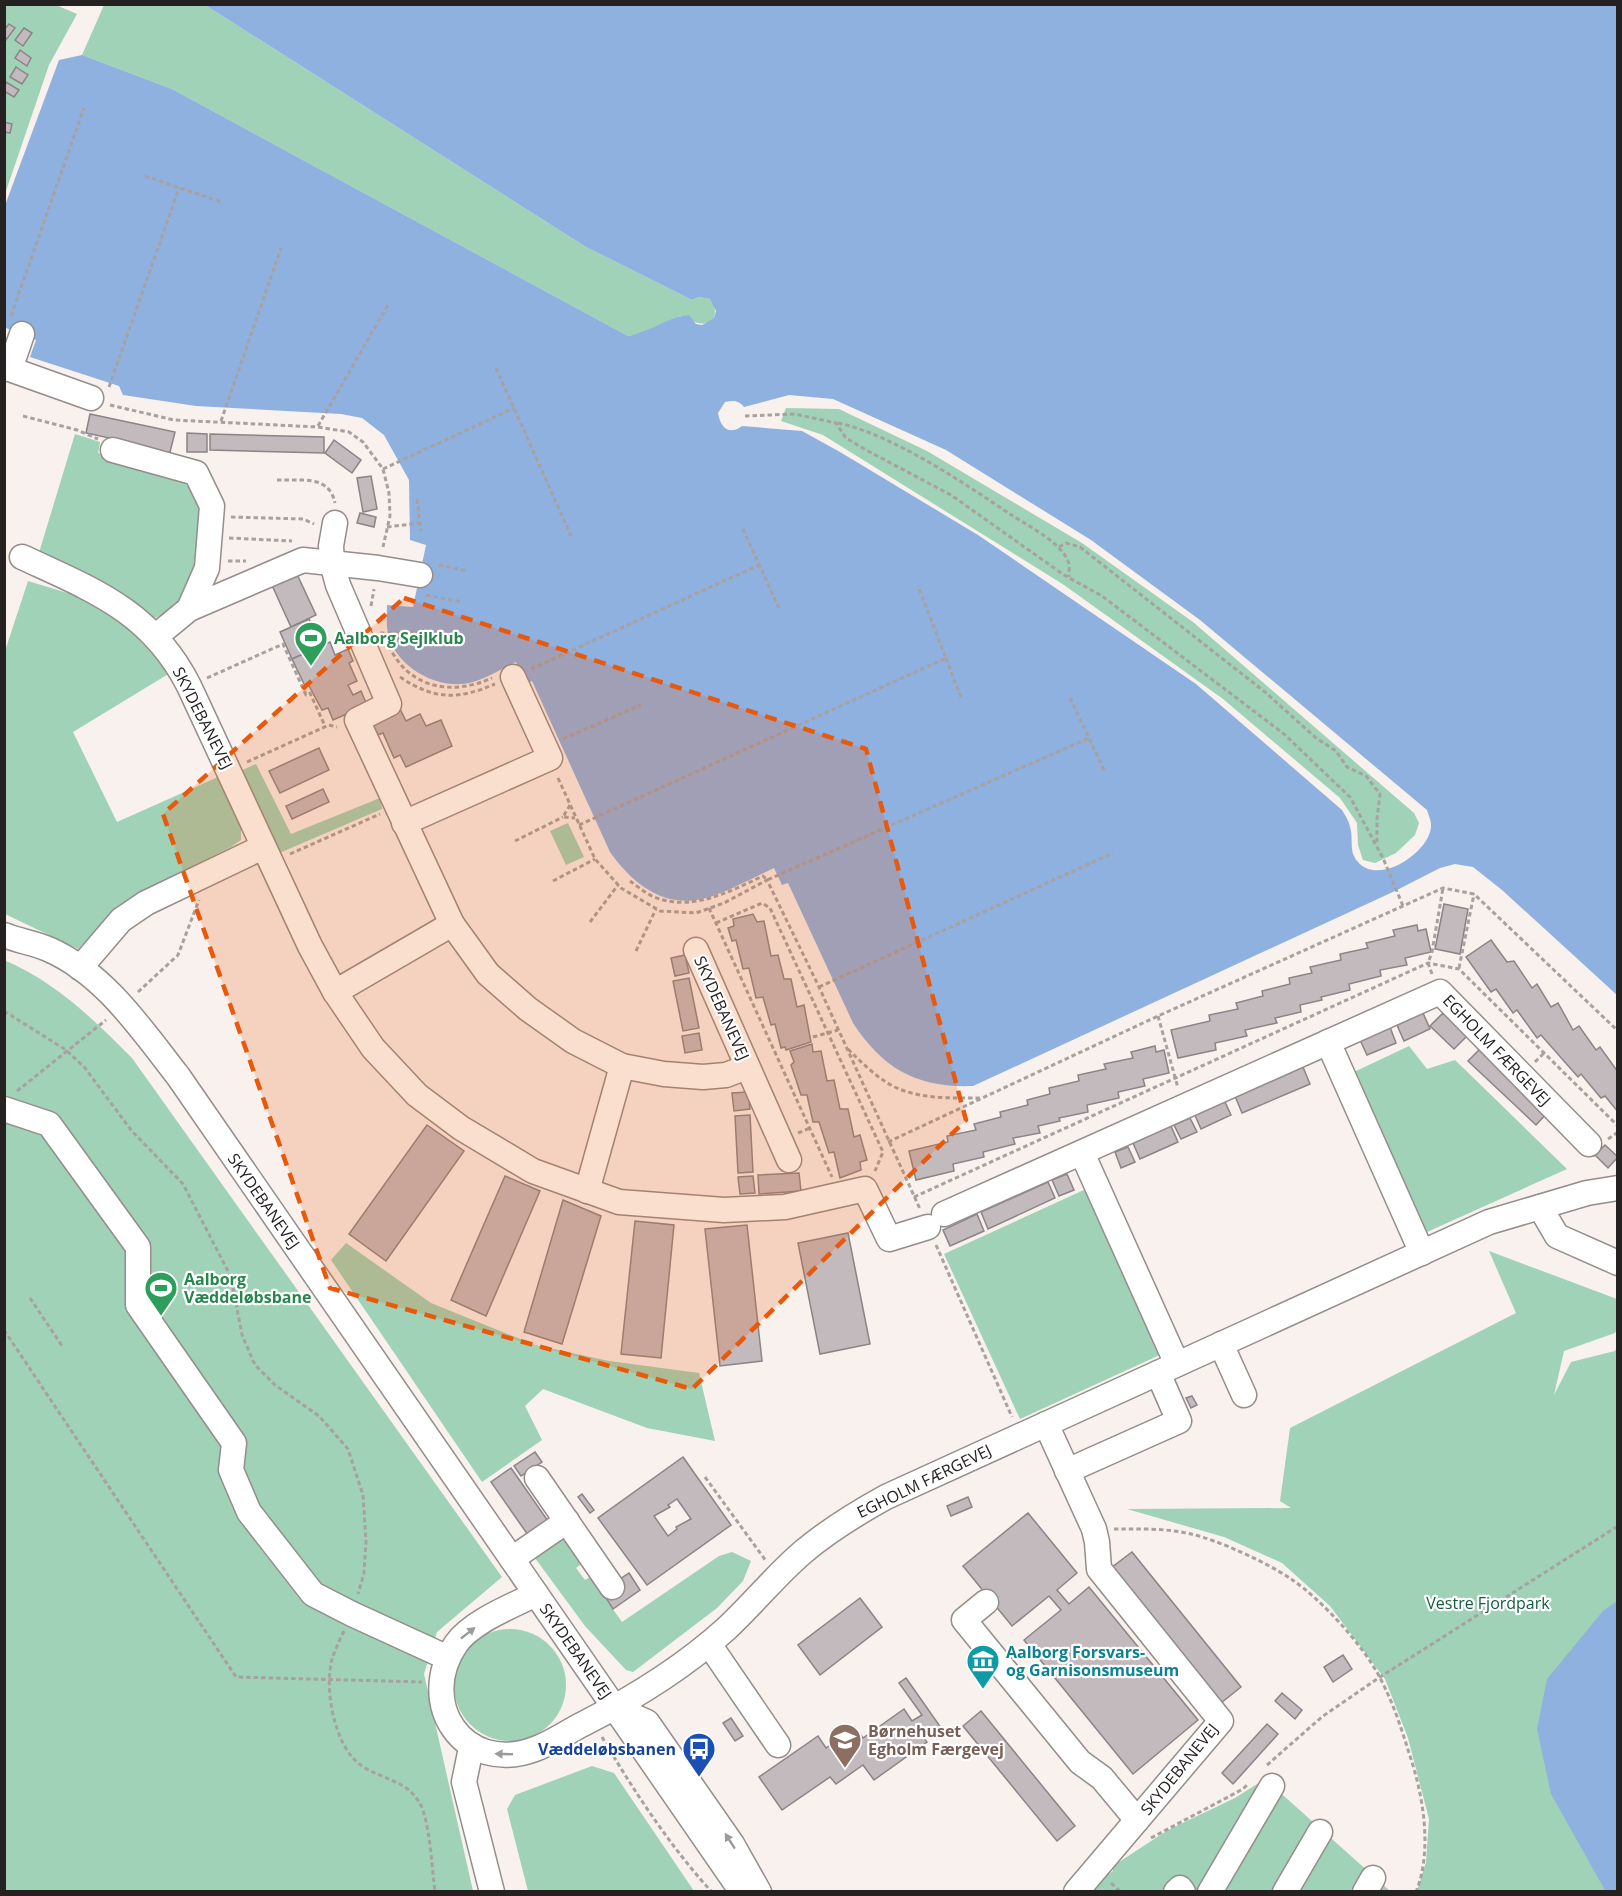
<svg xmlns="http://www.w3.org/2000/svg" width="1622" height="1896" viewBox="0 0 1622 1896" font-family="'Open Sans',sans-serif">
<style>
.green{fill:#9fd2b6}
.water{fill:#8fb1e0;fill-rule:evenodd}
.building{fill:#c2babd;stroke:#8b8487;stroke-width:1.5;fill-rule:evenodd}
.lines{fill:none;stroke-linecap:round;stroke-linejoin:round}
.minor-casing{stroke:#948d8a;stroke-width:27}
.path{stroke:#a7a19f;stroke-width:3;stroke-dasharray:4.5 3;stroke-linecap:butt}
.minor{stroke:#fff;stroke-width:24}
.oneway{fill:#9c9b9b}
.marked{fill:#e8590c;fill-opacity:0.2;stroke:#e8590c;stroke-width:4.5;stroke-dasharray:12 8;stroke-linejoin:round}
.labels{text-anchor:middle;stroke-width:4.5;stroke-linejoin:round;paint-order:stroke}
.leisure-label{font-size:16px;font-weight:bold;fill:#27864d;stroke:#fff;text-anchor:start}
.street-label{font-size:16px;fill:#242120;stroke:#fff}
.park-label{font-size:16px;fill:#135c3e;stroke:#fff}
.culture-label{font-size:16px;font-weight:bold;fill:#0d838f;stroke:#fff;text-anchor:start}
.education-label{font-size:16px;font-weight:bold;fill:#785e54;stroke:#fff;text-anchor:start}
.transit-label{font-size:16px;font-weight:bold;fill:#164399;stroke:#fff;text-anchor:end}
</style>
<rect width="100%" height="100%" fill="#f8f1ed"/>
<g class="green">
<path d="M5,5H56L77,14L49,65L5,194Z"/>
<path d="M104,5H205L586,247L692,300L699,297L710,299C715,305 716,310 714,318C701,329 695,321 681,316L639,334L628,336L172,89L82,55Z"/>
<path d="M786,408L839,409L927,451L1082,543L1193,622L1414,813L1419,823L1415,835L1396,853L1375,863L1363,860L1358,845L1357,823L1340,798L1223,699L1064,585L823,435L781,421Z"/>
<path d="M75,434L100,442L98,453L173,471L202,501L197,579L169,612L150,620L38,556Z"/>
<path d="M28,581L94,601L127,627L170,673L73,732L117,822L218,777L241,827V840L231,847L132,897L78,949L5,914V651Z"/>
<path d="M256,764L291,834L380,798L382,809L277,854L238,772Z"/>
<path d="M568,823L584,857L566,865L550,831Z"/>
<path d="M4,960C57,983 92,1018 132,1058L502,1577L437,1632L424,1674L473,1891H5Z"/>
<path d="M1409,1046L1427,1069L1455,1060L1567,1169L1427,1232L1354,1072Z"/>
<path d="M1086,1189L1162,1354L1020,1419L944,1254Z"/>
<path d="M346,1243L431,1303L535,1345L609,1361L699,1373L715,1441L647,1428L543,1389L525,1406L542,1440L482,1482L331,1260Z"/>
<path d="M1489,1251L1617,1299V1328L1615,1333L1564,1351L1554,1395L1571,1362L1615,1351L1617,1347V1891H1417L1426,1862L1429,1819L1408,1738L1385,1679L1330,1606L1282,1563L1224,1537L1127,1509L1291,1508L1280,1501L1290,1428L1516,1313Z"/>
<path d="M563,1539L581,1564L576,1568L585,1580L590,1577L622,1622L719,1556L732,1552L751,1561L743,1581L717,1608L633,1672L626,1670L585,1626L535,1558Z"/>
<circle cx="510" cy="1685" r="56"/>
<path d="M592,1766L614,1773L694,1891H528L507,1809L515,1795Z"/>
<path d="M1265,1779L1390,1891L1090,1892L1101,1879L1113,1871V1866L1168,1830L1235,1798Z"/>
</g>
<g class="water">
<path d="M205,5H1617V995L1502,890L1473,867L1455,864L1440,868L1395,891L973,1086C917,1088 883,1069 853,1023L788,883L782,885L774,868C754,877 722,895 702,899C663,908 632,883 610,852L532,681L526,684L516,662C502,669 487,678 473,682C439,692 395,667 388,633C386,624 387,614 387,605L413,607L426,545L410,540L409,480L384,435L362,418L341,414L196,406L123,395L119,386L30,357L36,340L6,328L5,330L4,208L59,60L82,55L172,89L628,336C650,332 668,317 689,315L696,324L702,325L714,318L716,311L710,299L699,297L692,300L586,247ZM789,395L833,399L946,450L1091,540L1200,620L1427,810C1428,814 1431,820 1431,824C1433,850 1379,887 1358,862C1348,851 1354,840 1350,827C1349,821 1345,815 1342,810L1196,684L978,535L840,452L802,431L742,426C729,436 720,427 718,413L725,402C734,400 739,401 744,407Z"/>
<path d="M1617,1601L1618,1891L1606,1892L1551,1794L1537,1729L1547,1679L1603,1611Z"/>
</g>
<g class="building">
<path d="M9,24L15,28L6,40L4,30Z"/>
<path d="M24,28L32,33L23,46L15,40Z"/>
<path d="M20,50L31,58L27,66L15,58Z"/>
<path d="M16,67L28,75L22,84L10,77Z"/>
<path d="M6,82L19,90L14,97L4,91Z"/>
<path d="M4,122L12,124L10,133L4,132Z"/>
<path d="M90,414L175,432L169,456L141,450L142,445L86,433Z"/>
<path d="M187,433L207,434V452H187Z"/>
<path d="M210,434L324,437V453L210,450Z"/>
<path d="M334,440L361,460L352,473L325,453Z"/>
<path d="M371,476L377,509L363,512L357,478Z"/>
<path d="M360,513L376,517L374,527L357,523Z"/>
<path d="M295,570L316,615L291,627L270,581Z"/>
<path d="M309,619L321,646L292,659L280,632Z"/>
<path d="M330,642L335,655L348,649L353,661L349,663L357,681L348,685L353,695L361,691L367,705L333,720L328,708L322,710L308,684L305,686L292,659Z"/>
<path d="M400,709L406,721L420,714L426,726L441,720L452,746L406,767L400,755L394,758L383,733L375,736L370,724Z"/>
<path d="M319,748L329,770L280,793L269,771Z"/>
<path d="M323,789L329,802L292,819L286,806Z"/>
<path d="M1444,904L1468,909L1460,954L1435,949Z"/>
<path d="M753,914L757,922L764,921L771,956L778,955L784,979H791L797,1007L804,1005L811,1042L786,1050L785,1047L781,1048L775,1024L771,1025L763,997L756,998L749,968L743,969L736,940L732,941L728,928L734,926L733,919Z"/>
<path d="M1417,925L1418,931L1426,929L1431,952L1405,958L1407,965L1380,970L1381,976L1349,984L1350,990L1321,997L1322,1000L1300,1005L1301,1012L1275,1018L1277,1023L1245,1030L1247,1036L1215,1043L1216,1050L1178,1058L1171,1030L1210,1021L1209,1015L1238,1009L1236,1003L1263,996L1262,991L1290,984L1289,978L1312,973L1310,967L1341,960L1340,954L1368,948L1366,943L1395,936L1393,930Z"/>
<path d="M1491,940L1507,962L1514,961L1532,988L1537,984L1551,1007L1558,1003L1573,1030L1579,1026L1596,1050L1600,1047L1618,1072V1112L1605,1096L1601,1098L1581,1074L1578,1077L1541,1035L1537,1038L1517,1010L1513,1013L1496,989L1491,992L1466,957Z"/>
<path d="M685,955L689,973L675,976L671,958Z"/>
<path d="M689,978L699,1028L683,1031L673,981Z"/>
<path d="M1423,1013L1430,1029L1404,1041L1397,1025Z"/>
<path d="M1443,1013L1467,1036L1454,1049L1430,1026Z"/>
<path d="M1390,1027L1396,1043L1367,1055L1360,1040Z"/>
<path d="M699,1033L702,1050L685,1053L682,1036Z"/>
<path d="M812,1044L813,1052L821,1051L827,1081L834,1080L840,1109H848L854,1137L860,1135L867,1160L860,1162L861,1170L840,1178L834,1152L829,1153L819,1122H813L807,1095H801L791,1065L794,1062L790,1051Z"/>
<path d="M1155,1046L1156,1052L1164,1050L1169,1073L1143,1079L1145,1086L1118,1092L1119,1098L1087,1105L1088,1112L1059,1118L1060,1121L1038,1126L1040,1133L1013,1138L1015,1144L983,1152L984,1157L953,1164L954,1171L916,1180L909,1151L948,1142L947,1136L976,1130L974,1124L1001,1117L1000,1112L1028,1105L1027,1100L1050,1094L1049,1088L1079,1081L1078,1075L1106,1069L1104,1064L1133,1058L1131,1052Z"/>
<path d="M1481,1048L1548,1112L1536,1125L1468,1061Z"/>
<path d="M1303,1067L1310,1084L1242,1113L1235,1096Z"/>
<path d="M748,1092L750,1109L734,1111L732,1093Z"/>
<path d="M1224,1100L1231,1115L1201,1129L1194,1113Z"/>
<path d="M750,1115L753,1172L738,1173L735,1116Z"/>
<path d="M1190,1118L1197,1132L1181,1139L1174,1125Z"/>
<path d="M427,1125L464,1151L386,1261L349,1234Z"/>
<path d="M1171,1126L1178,1142L1140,1159L1133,1143Z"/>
<path d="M1605,1145L1618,1157L1608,1168L1595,1155Z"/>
<path d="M1128,1147L1135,1162L1121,1168L1115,1152Z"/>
<path d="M799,1173L801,1191L759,1194L758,1175Z"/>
<path d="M1067,1174L1074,1190L1059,1196L1052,1180Z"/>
<path d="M505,1176L540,1191L486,1316L451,1300Z"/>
<path d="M753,1176L755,1193L740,1194L738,1177Z"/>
<path d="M1048,1182L1055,1198L988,1229L981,1212Z"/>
<path d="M563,1200L601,1216L562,1344L524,1332Z"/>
<path d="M977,1214L984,1231L950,1246L943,1230Z"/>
<path d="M635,1221L674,1225L661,1358L621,1354Z"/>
<path d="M747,1225L762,1361L720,1366L705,1229Z"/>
<path d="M848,1233L870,1344L820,1354L798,1243Z"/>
<path d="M1192,1396L1197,1405L1191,1408L1186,1398Z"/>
<path d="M535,1452L542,1462L521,1476L514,1466Z"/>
<path d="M683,1457L731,1525L647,1585L598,1518ZM677,1499L691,1519L676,1527L677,1529L668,1536L654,1516L670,1507L668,1505Z"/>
<path d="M511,1468L548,1521L528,1535L491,1482Z"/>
<path d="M582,1494L594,1510L590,1513L578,1497Z"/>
<path d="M968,1497L972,1507L951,1516L947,1506Z"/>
<path d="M1028,1513L1077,1573L1057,1590L1069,1604L1089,1587L1198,1720L1133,1774L1024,1640L1061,1610L1049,1596L1012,1626L963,1566Z"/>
<path d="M1132,1552L1241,1687L1221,1703L1111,1568Z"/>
<path d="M629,1573L640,1590L613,1609L606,1598L621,1587L617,1581Z"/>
<path d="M860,1598L882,1627L820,1675L798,1645Z"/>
<path d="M1343,1655L1352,1669L1333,1682L1324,1667Z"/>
<path d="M906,1678L944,1732L937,1737L930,1726L920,1733L927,1742L874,1780L863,1765L836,1784L830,1777L782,1810L759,1777L818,1736L826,1748L855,1727L863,1738L904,1709L912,1721L922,1715L899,1683Z"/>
<path d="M1282,1693L1302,1710L1295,1719L1275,1701Z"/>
<path d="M981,1711L1075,1826L1057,1841L963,1726Z"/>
<path d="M731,1718L743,1736L735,1741L723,1723Z"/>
<path d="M1267,1724L1278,1734L1233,1784L1222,1773Z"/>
</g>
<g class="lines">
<g class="minor-casing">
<g id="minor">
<path d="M4,367L91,398"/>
<path d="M10,369L22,334"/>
<path d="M113,450L196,473L212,506L207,568L189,609L155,637"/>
<path d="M335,523L331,546L332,563L338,585L389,704L357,720L452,924L488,974L528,1009L573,1041L622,1066L664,1074L703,1077L726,1075L747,1067"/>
<path d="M22,557C93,590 151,611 189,686L310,946L335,992L373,1048L417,1095L461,1128L533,1171L619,1202L724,1210L785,1207L865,1189L889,1239L928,1227"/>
<path d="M189,609L303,560L378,568L420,575"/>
<path d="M404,823L550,758L513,677"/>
<path d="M4,935C19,941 34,943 48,949C104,973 142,1030 178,1076L742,1892"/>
<path d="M696,950L789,1160"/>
<path d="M80,968L121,920L146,903L263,847"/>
<path d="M335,992L452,924"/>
<path d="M1328,1042L1422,1253"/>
<path d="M4,1109L49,1124L138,1247V1305L234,1443L231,1470L249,1512L313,1594L352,1614L448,1658"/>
<path d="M1082,1153L1177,1364"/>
<path d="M587,1191L622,1066"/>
<path d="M1540,1207L1557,1236L1618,1263"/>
<path d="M944,1214L1440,992L1589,1144"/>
<path d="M1221,1344L1244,1395"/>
<path d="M1046,1424L1094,1529L1097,1542L1099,1569L1221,1721L1076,1892"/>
<path d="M1067,1471L1179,1421L1158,1373"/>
<path d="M537,1478L612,1587"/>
<path d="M512,1559L567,1521"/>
<path d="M536,1594C512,1606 471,1622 456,1644C416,1702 463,1776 535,1749C552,1743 567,1732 583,1724C634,1698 683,1668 726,1629C753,1604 776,1575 803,1552C829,1530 857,1513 886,1497L1489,1222L1587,1193L1618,1188"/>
<path d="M986,1602L964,1620L1080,1762L1102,1778L1137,1820"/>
<path d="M709,1644L778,1745"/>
<path d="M615,1708L647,1722L732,1844L759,1892"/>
<path d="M471,1748L464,1782L492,1892"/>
<path d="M1176,1892L1180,1888L1183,1892"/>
<path d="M1210,1892L1272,1786"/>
<path d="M1285,1892L1320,1832"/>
<path d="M1365,1892L1373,1878"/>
</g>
</g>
<g class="path">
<path d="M4,49H5"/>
<path d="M145,176L221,202"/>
<path d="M11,316L84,108"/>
<path d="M496,368L572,538"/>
<path d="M109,387L179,188"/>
<path d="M110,405L174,420L318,427L349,432L363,442L383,469L389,493L390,516L383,547"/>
<path d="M23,416L77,430L98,439"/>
<path d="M745,416L795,414L836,423L846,438L866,450L951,495L1064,575L1102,596L1284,734L1350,797L1383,858L1403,906"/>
<path d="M221,421L281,248"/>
<path d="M838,423C894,435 965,484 1013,516C1029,526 1059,542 1067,559C1070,563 1069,571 1069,577"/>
<path d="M318,426L389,303"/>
<path d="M383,469L514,408"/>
<path d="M277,480C300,481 329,474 335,503"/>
<path d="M417,499L421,531"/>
<path d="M231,517L303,519L314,524"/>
<path d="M387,527L420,523"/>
<path d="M743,529L779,608"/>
<path d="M229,538L292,541"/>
<path d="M1059,547L1066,543L1080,547L1265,692L1316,738L1336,751L1347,767L1366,776L1380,794L1377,819V842"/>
<path d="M228,561H246"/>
<path d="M439,565L468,571"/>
<path d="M426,595L462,602"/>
<path d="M371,606L374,589"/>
<path d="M380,633L429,632"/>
<path d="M389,646C409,689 452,696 492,678"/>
<path d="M946,658L962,700"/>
<path d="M531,669L759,565"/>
<path d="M400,677C434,700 458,700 495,684"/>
<path d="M207,678L283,644L306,695L310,693L325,726"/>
<path d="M1070,698L1104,770"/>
<path d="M563,739L641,705"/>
<path d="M247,762L329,725L337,727"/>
<path d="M558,778L595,859L621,888L660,911L696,913L724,903L767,880L819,987L920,1209"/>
<path d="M570,805L563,817L575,818"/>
<path d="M579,825L946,658L918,586"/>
<path d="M515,841L563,817"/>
<path d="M290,854L380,814"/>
<path d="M553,881L595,859"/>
<path d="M630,881C637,886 645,893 654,897C692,912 728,892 763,876L767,880L1089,738"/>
<path d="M709,908L832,1177"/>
<path d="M590,922L618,885"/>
<path d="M716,923L762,903L770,908L883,1152L875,1171"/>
<path d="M636,951L656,909"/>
<path d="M1459,968L1474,894"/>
<path d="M1432,974L1428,963L1432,952L1443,888"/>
<path d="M819,987L1113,853"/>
<path d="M138,992L178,955L199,900"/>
<path d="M4,1011L66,1050L85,1068L131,1130L183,1184L231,1277L242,1335L255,1365L275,1385L319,1416L348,1449L363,1495L366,1541L364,1573L358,1594"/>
<path d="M1158,1016L1178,1088"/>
<path d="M813,1037L838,1030"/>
<path d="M848,1049C860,1061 872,1073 886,1082C913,1100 951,1098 982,1098"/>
<path d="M1535,1062L1544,1053"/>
<path d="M17,1091L106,1020"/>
<path d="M798,1133L810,1128"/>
<path d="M1608,1139L1618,1132"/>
<path d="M888,1142L1158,1016L1443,888L1474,894L1618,1031"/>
<path d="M914,1197L1428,963L1459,969L1618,1126"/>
<path d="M936,1245L1012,1417"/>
<path d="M30,1298L62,1346"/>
<path d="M4,1330L236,1677L422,1682"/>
<path d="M705,1477L766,1561"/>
<path d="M1114,1529C1139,1529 1166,1528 1191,1534C1218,1540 1268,1563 1291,1579C1321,1599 1362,1644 1379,1676C1392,1700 1401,1727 1409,1753C1423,1794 1433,1850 1416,1892"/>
<path d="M344,1631C340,1639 336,1648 333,1656C323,1686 334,1748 362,1766C381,1779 406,1780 419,1802C430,1819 432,1870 435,1892"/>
<path d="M602,1737C632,1788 671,1848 712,1892"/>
<path d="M1267,1765L1323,1716L1380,1677L1618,1526"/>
<path d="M1151,1838L1243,1789L1247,1785"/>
<path d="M1111,1883L1121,1892"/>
</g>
<use href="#minor" class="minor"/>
</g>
<defs><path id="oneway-solid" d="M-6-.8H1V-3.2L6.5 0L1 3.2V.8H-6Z" transform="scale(1.5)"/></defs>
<g class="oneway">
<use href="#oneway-solid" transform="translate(468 1633) rotate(-38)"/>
<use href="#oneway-solid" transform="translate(504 1754) rotate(-178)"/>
<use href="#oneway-solid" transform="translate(730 1841) rotate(-123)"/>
</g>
<path class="marked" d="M404,598L866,749L966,1120L692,1389L330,1288L163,814Z"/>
<defs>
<g id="stadium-pin" transform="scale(1.725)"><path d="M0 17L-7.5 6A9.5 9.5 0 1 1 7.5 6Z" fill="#2e9e5b" stroke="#fff"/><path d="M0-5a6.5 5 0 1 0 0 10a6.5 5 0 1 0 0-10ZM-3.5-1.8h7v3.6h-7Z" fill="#fff"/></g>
<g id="museum-pin" transform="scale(1.725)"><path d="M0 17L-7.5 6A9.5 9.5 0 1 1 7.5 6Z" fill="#0f9aa8" stroke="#fff"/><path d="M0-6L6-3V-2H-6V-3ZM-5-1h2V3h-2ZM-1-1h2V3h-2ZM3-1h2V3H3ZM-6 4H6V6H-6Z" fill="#fff"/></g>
<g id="school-pin" transform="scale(1.725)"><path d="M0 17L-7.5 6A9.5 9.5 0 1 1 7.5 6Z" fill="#8d6e63" stroke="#fff"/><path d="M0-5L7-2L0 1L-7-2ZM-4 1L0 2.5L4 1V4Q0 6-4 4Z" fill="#fff"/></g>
<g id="bus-pin" transform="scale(1.725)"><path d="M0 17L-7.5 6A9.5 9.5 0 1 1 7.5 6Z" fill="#1a4fb4" stroke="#fff"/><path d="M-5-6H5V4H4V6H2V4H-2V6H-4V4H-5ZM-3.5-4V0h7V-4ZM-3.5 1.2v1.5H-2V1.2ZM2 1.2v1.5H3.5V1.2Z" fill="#fff"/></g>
</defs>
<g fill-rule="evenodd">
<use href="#stadium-pin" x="311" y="638"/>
<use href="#stadium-pin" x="161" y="1288"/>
<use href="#museum-pin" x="983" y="1661"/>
<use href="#school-pin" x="845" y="1740"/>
<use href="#bus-pin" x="699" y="1749"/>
</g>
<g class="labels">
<g class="leisure-label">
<text x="334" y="644">Aalborg Sejlklub</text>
<text x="184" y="1285">Aalborg<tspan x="184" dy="18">Væddeløbsbane</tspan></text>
</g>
<g class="street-label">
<text transform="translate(203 718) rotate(63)" y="6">SKYDEBANEVEJ</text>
<text transform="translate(722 1008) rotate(66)" y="6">SKYDEBANEVEJ</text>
<text transform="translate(1497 1050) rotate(46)" y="6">EGHOLM FÆRGEVEJ</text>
<text transform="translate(264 1201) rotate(55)" y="6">SKYDEBANEVEJ</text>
<text transform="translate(924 1481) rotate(-26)" y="6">EGHOLM FÆRGEVEJ</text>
<text transform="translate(576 1651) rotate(55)" y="6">SKYDEBANEVEJ</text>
<text transform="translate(1179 1769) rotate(-51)" y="6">SKYDEBANEVEJ</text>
</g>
<g class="park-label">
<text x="1488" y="1609">Vestre Fjordpark</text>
</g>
<g class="culture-label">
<text x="1006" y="1658">Aalborg Forsvars-<tspan x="1006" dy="18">og Garnisonsmuseum</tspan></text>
</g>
<g class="education-label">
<text x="868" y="1737">Børnehuset<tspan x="868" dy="18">Egholm Færgevej</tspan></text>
</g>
<g class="transit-label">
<text x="676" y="1755">Væddeløbsbanen</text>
</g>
</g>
<rect width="1622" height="1896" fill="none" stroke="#242120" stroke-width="12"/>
</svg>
